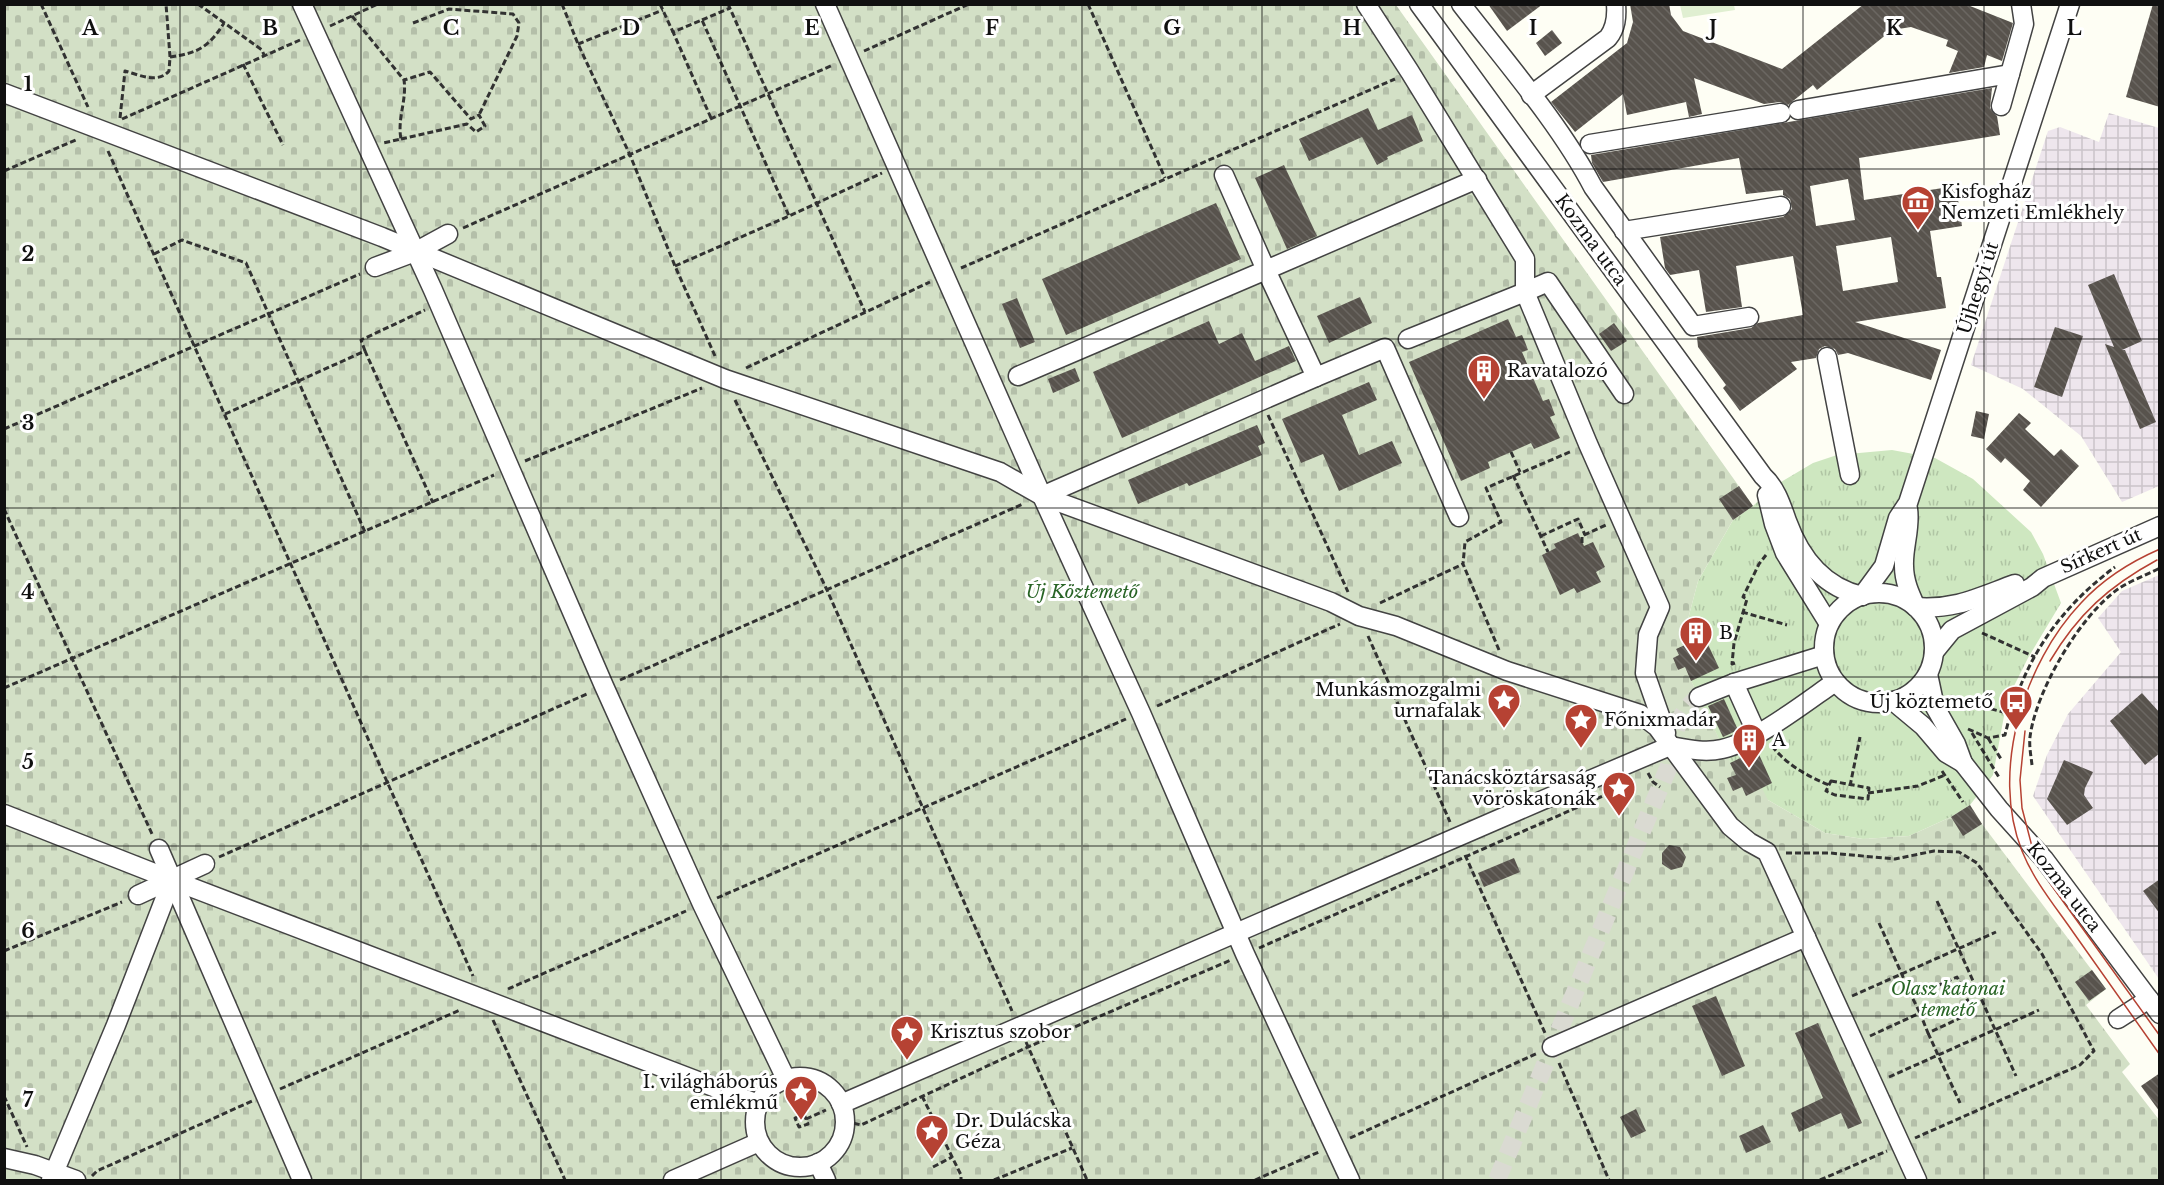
<svg xmlns="http://www.w3.org/2000/svg" width="2164" height="1185" viewBox="0 0 2164 1185" font-family="'Libre Baskerville',serif">
<style>
.industrial{fill:url(#industrial-grid)}
.grass{fill:url(#grass-tufts)}
.cemetery{fill:url(#cemetery-stones)}
.pitch{fill:#e0efd1}
.building{fill:url(#building-back-hatch);fill-rule:evenodd}
.lines{fill:none;stroke-linecap:round;stroke-linejoin:round}
.minor-tunnel{stroke:#dadad2;stroke-width:18;stroke-dasharray:18 9;stroke-linecap:butt}
.minor-casing{stroke:#434343;stroke-width:21}
.path{stroke:#323232;stroke-width:3;stroke-dasharray:6 3;stroke-linecap:butt}
.minor{stroke:#fff;stroke-width:18}
.tram{stroke:#b64233;stroke-width:1.5}
.grid{fill:none;stroke:#101010;stroke-width:1.5;stroke-opacity:0.55}
.labels{text-anchor:middle;stroke-width:6;stroke-linejoin:round;paint-order:stroke}
.poi-label{font-size:18px;fill:#101010;stroke:#fff;text-anchor:start}
.street-label{font-size:18px;fill:#101010;stroke:#fff}
.park-label{font-size:18px;font-style:italic;fill:#286425;stroke:#fff}
.grid-label{font-size:20px;text-anchor:middle;font-weight:bold;fill:#101010;stroke:#fff;stroke-width:6;stroke-linejoin:round;paint-order:stroke}
</style>
<defs>
<pattern id="industrial-grid" width="8" height="8" patternUnits="userSpaceOnUse" patternTransform="scale(1.5)"><rect width="8" height="8" fill="#eee6ed"/><path d="M0 4h8M4 0v8" fill="none" stroke="#cbc4ca"/></pattern>
<pattern id="grass-tufts" width="24" height="20" patternUnits="userSpaceOnUse" patternTransform="scale(1.5)"><rect width="24" height="20" fill="#cee7c0"/><path d="M3 7l-1-3M5 7V3M7 7l1-3M15 17l-1-3M17 17v-4M19 17l1-3" fill="none" stroke="#b0c5a4"/></pattern>
<pattern id="cemetery-stones" width="16" height="16" patternUnits="userSpaceOnUse" patternTransform="scale(1.5)"><rect width="16" height="16" fill="#d3e0c6"/><path d="M2 7V4a2 2 0 0 1 4 0v3zM10 15v-3a2 2 0 0 1 4 0v3z" fill="#b4bfa9"/></pattern>
<pattern id="building-back-hatch" width="6" height="6" patternUnits="userSpaceOnUse" patternTransform="scale(1.5)"><rect width="6" height="6" fill="#58534d"/><path d="M-1 5l2 2M0 0l6 6M5-1l2 2" fill="none" stroke="#6b6762"/></pattern>
</defs>
<rect width="100%" height="100%" fill="#fefef4"/>
<g class="industrial">
<path d="M2109,113L2159,128V486L2122,502L2081,436L2023,389L1971,365L2048,131L2060,127L2099,142Z"/>
<path d="M2159,575V979L2033,796L2047,755L2068,714L2121,652L2098,618L2122,591Z"/>
</g>
<path class="grass" d="M1892,450L1935,458L1973,479L2031,532L2043,554L2061,603L2028,658L2007,700L1993,775L1970,805L1951,817L1909,836L1863,839L1825,833L1768,800L1746,796L1676,649L1694,640L1687,623L1698,581L1733,520L1753,506L1774,486L1813,463L1837,455Z"/>
<path class="cemetery" d="M5,4L1396,5L1753,506L1733,520L1698,581L1687,623L1694,640L1676,649L1746,795L1762,788L1768,800L1825,833L1863,839L1909,836L1951,817L1970,805L1982,824L2106,989L2086,1005L2130,1064L2122,1072L2160,1121L2159,1180H5Z"/>
<path class="pitch" d="M1680,5H1734L1735,10L1683,18Z"/>
<g class="building">
<path d="M1488,4H1543L1507,31Z"/>
<path d="M1630,4H1669L1671,15L1683,31L1782,69L1864,4H1965L2013,23L2002,61L1987,55L1984,67L1949,73L1958,51L1946,46L1948,40L1911,27L1892,30L1817,90L1813,85L1788,105L1780,102L1764,104L1694,78L1702,114L1689,117L1686,102L1627,115L1623,94L1575,132L1551,102L1627,43L1633,22Z"/>
<path d="M2153,4H2160V107L2126,97Z"/>
<path d="M1552,30L1562,43L1545,56L1536,43Z"/>
<path d="M1992,88L1990,108L1997,116L2000,135L1859,158L1864,200L1956,186L1962,226L1930,231L1937,277H1941L1946,308L1855,322L1941,350L1931,380L1848,353L1838,355L1835,349L1825,346L1819,349L1816,358L1791,362L1797,369L1740,411L1723,388L1726,385L1698,347L1697,337L1751,328L1758,323L1803,315L1793,256L1736,266L1742,307L1706,312L1699,270L1670,275L1665,268L1660,237L1783,217L1792,209L1790,199L1783,195V190L1746,194L1739,158L1603,182L1592,163L1591,155ZM1848,179L1855,220L1816,226L1810,186ZM1891,237L1898,282L1843,291L1836,246Z"/>
<path d="M1368,108L1378,130L1412,115L1423,141L1387,157L1388,159L1377,165L1362,137L1309,161L1299,139Z"/>
<path d="M1284,165L1317,236L1287,249L1255,178Z"/>
<path d="M1216,203L1241,259L1066,335L1042,279Z"/>
<path d="M2114,274L2142,341L2122,350H2125L2156,422L2140,429L2105,344L2114,347L2088,285Z"/>
<path d="M1360,297L1372,323L1329,343L1317,316Z"/>
<path d="M1017,298L1035,342L1020,348L1002,304Z"/>
<path d="M1508,319L1516,337L1522,335L1525,342L1528,350L1522,352L1543,401L1549,399L1555,415L1550,417L1560,438L1534,449L1531,443L1511,452L1488,462L1490,468L1461,481L1409,362Z"/>
<path d="M1209,321L1219,344L1242,333L1255,361L1289,346L1296,361L1122,438L1093,372Z"/>
<path d="M1614,323L1627,341L1611,351L1599,334Z"/>
<path d="M2055,327L2083,336L2062,397L2034,387Z"/>
<path d="M1075,368L1080,381L1053,393L1048,379Z"/>
<path d="M1369,382L1377,400L1342,415L1359,455L1392,441L1402,463L1339,491L1323,454L1301,463L1282,419Z"/>
<path d="M1976,411L1989,414L1984,439L1971,436Z"/>
<path d="M2019,413L2031,423L2025,429L2054,456L2061,449L2079,466L2041,507L2023,490L2030,481L2005,458L2001,463L1986,449Z"/>
<path d="M1257,425L1265,443L1258,446L1262,455L1189,486L1187,483L1138,504L1128,480Z"/>
<path d="M1739,486L1753,506L1733,520L1719,499Z"/>
<path d="M1578,533L1584,546L1593,542L1605,567L1596,572L1601,582L1577,593L1574,588L1560,595L1542,555L1556,548L1554,544Z"/>
<path d="M1704,636L1719,668L1691,681L1685,667L1678,670L1673,658L1679,655L1676,649Z"/>
<path d="M2142,693L2160,713V753L2145,765L2110,721Z"/>
<path d="M1724,699L1738,730L1723,737L1708,706Z"/>
<path d="M1757,750L1772,783L1746,796L1742,787L1733,791L1727,778L1736,775L1730,763Z"/>
<path d="M2064,760L2093,772L2085,788L2084,795L2093,808L2067,825L2047,799Z"/>
<path d="M1970,805L1982,824L1963,836L1951,817Z"/>
<path d="M1669,845L1680,847L1686,857L1682,867L1671,870L1662,864V853Z"/>
<path d="M1514,858L1520,872L1484,887L1478,873Z"/>
<path d="M2160,879V914L2143,891Z"/>
<path d="M2092,970L2106,989L2089,1001L2075,982Z"/>
<path d="M1716,996L1745,1066L1722,1076L1692,1006Z"/>
<path d="M1818,1023L1862,1123L1848,1129L1841,1113L1799,1132L1791,1113L1823,1098L1795,1033Z"/>
<path d="M2160,1073V1112L2141,1086Z"/>
<path d="M1636,1109L1646,1131L1631,1138L1620,1117Z"/>
<path d="M1763,1125L1771,1142L1746,1153L1739,1136Z"/>
</g>
<g class="lines">
<path class="minor-tunnel" d="M1497,1180L1669,766C1671,741 1677,712 1699,697"/>
<g class="minor-casing">
<g id="minor">
<path d="M302,4L433,290L604,686L702,904L786,1079"/>
<path d="M825,4L1042,496L1141,713L1245,954L1350,1180"/>
<path d="M1366,4L1410,72L1525,259V292L1548,282L1624,394"/>
<path d="M1419,4L1763,476C1776,488 1781,504 1787,521C1800,557 1823,587 1862,596"/>
<path d="M1461,4C1505,61 1560,124 1593,187L1693,326L1749,317"/>
<path d="M4,93L382,237L725,379L1000,472L1042,496L1331,602L1359,616L1396,626L1507,671L1640,714L1657,727L1730,826L1749,842L1767,852L1917,1180"/>
<path d="M1531,95L1608,38C1616,28 1617,17 1616,4"/>
<path d="M2001,106L2024,24L2021,4"/>
<path d="M1798,110L2010,74"/>
<path d="M1590,144L1781,113"/>
<path d="M1224,175L1266,270L1477,179"/>
<path d="M1624,231L1781,206"/>
<path d="M375,267L415,252L448,234"/>
<path d="M1408,339L1525,292L1588,444L1660,607L1648,635L1645,673L1666,733"/>
<path d="M1827,357L1850,475"/>
<path d="M1018,376L1266,270L1316,377L1385,348L1459,517"/>
<path d="M1767,495L1774,524L1785,553L1829,624"/>
<path d="M1042,496L1316,377"/>
<path d="M1908,509C1911,528 1903,547 1904,566C1904,581 1910,594 1916,607"/>
<circle cx="1879" cy="648" r="55"/>
<path d="M1862,596L1884,566L1898,518L1908,503L2070,4"/>
<path d="M1916,607C1955,610 1979,597 2015,584"/>
<path d="M1934,652L1952,630L2032,587L2043,578L2160,526"/>
<path d="M1928,674L1935,707L1956,744L1963,763L1999,809L2044,859L2160,1014"/>
<path d="M1734,683L1757,734"/>
<path d="M1699,697L1734,683L1824,655"/>
<path d="M1893,701L1923,726L1946,753L1963,763"/>
<path d="M4,814L172,880L758,1104"/>
<path d="M159,849L302,1180"/>
<path d="M138,895L205,864"/>
<path d="M2118,1019L2149,999"/>
<path d="M1552,1047L1806,937"/>
<circle cx="800" cy="1122" r="45"/>
<path d="M841,1104C1118,984 1393,863 1670,746C1687,749 1705,753 1722,749C1755,742 1806,702 1835,682"/>
<path d="M4,1158L35,1165L76,1180"/>
<path d="M818,1163L826,1180"/>
<path d="M51,1180L116,1025L172,880"/>
<path d="M673,1180L759,1142"/>
</g>
</g>
<g class="path">
<path d="M41,4L88,107"/>
<path d="M198,4L262,50L264,55"/>
<path d="M562,4L578,44L630,155L675,266L715,356"/>
<path d="M660,4L673,32"/>
<path d="M728,4L865,312"/>
<path d="M1088,4L1165,178"/>
<path d="M352,16L404,80C407,100 397,119 401,139L383,143"/>
<path d="M702,20L730,8"/>
<path d="M413,23L449,9L513,14L519,23L517,36L479,115"/>
<path d="M330,26L378,4"/>
<path d="M578,44L663,10"/>
<path d="M864,51L969,4"/>
<path d="M170,57C198,53 209,47 224,23"/>
<path d="M243,64L283,145"/>
<path d="M120,118L125,71C139,75 158,84 169,71L170,57L166,4"/>
<path d="M711,118L673,32L702,20L789,216"/>
<path d="M122,119L300,40"/>
<path d="M401,139L467,124L476,132L485,126L479,115L471,119L430,72L404,80"/>
<path d="M108,151L473,976"/>
<path d="M4,171L78,139"/>
<path d="M463,228L833,65"/>
<path d="M154,254L182,240L246,263L365,532"/>
<path d="M675,266L789,216L882,173"/>
<path d="M961,268L1395,79"/>
<path d="M365,351L361,340L425,310"/>
<path d="M746,368L930,282"/>
<path d="M735,400L827,590L1012,1011"/>
<path d="M225,414L365,351L433,503"/>
<path d="M1268,415L1348,592"/>
<path d="M4,429L360,274"/>
<path d="M1511,452L1520,472"/>
<path d="M525,461L702,388"/>
<path d="M1513,475L1548,552"/>
<path d="M4,509L152,834"/>
<path d="M1541,536L1578,519L1585,535"/>
<path d="M1582,543V536L1606,525"/>
<path d="M1380,603L1463,564"/>
<path d="M1742,612L1787,625"/>
<path d="M1982,633L2035,657"/>
<path d="M1368,636L1450,822"/>
<path d="M1499,650L1463,564L1465,542L1501,522L1486,488L1572,451"/>
<path d="M1735,663L1732,664L1734,643L1747,599L1743,597L1759,564L1766,555"/>
<path d="M620,680L1023,504"/>
<path d="M4,688L494,475"/>
<path d="M1956,700L2011,714"/>
<path d="M1157,706L1340,624"/>
<path d="M1968,729L1988,738L2005,735C2022,663 2056,611 2115,567"/>
<path d="M1972,733L2000,779"/>
<path d="M1988,738L2001,759"/>
<path d="M1772,746C1787,765 1807,776 1829,785"/>
<path d="M2032,765C2031,756 2029,746 2030,737C2036,690 2080,616 2118,589C2130,581 2146,575 2160,568"/>
<path d="M1942,771L1963,802"/>
<path d="M1648,773L1653,782L1660,787"/>
<path d="M1831,781L1869,788L1868,799L1835,795L1826,791Z"/>
<path d="M1850,786L1860,737"/>
<path d="M1868,793L1918,786L1945,775"/>
<path d="M1786,853H1830L1895,859L1934,851L1959,852L1977,863L2042,954L2094,1051L2080,1065L1915,1138"/>
<path d="M1465,855L1545,1033"/>
<path d="M219,857L589,693"/>
<path d="M717,898L1126,719"/>
<path d="M1937,901L2016,1076"/>
<path d="M1879,923L1912,997"/>
<path d="M1259,948L1621,788"/>
<path d="M4,951L122,902"/>
<path d="M508,989L686,911"/>
<path d="M1852,996L1996,932"/>
<path d="M493,1020L565,1180"/>
<path d="M1928,1033L1960,1103"/>
<path d="M1870,1036L1920,1013L1928,1033L1973,1012L1957,977L1912,997L1920,1013"/>
<path d="M1026,1042L1087,1180"/>
<path d="M1559,1063L1609,1180"/>
<path d="M1889,1077L2039,1010"/>
<path d="M280,1089L460,1010"/>
<path d="M4,1096L27,1147"/>
<path d="M922,1096L961,1175V1180"/>
<path d="M804,1114L808,1124L799,1127L795,1118Z"/>
<path d="M806,1119L826,1110"/>
<path d="M845,1121L861,1125L1028,1047L1231,960"/>
<path d="M1350,1138L1538,1053"/>
<path d="M933,1167L952,1157"/>
<path d="M92,1176L97,1171L252,1101"/>
<path d="M994,1180L1072,1148"/>
<path d="M1255,1180L1319,1152"/>
<path d="M1820,1180L1887,1151"/>
</g>
<use href="#minor" class="minor"/>
<g class="tram">
<path d="M2160,549C2130,562 2103,579 2081,603C2024,663 1990,771 2022,851C2034,881 2055,906 2073,932C2102,973 2131,1014 2160,1055"/>
<path d="M2050,661C2078,614 2109,586 2157,560"/>
<path d="M2025,731L2020,780L2022,808L2035,858L2052,886L2160,1036"/>
</g>
</g>
<path class="grid" d="M180,4V1180M361,4V1180M541,4V1180M721,4V1180M902,4V1180M1082,4V1180M1262,4V1180M1443,4V1180M1623,4V1180M1803,4V1180M1984,4V1180M4,169H2160M4,339H2160M4,508H2160M4,677H2160M4,846H2160M4,1016H2160"/>
<defs>
<g id="museum-pin" transform="scale(1.725)"><path d="M0 17L-7.5 6A9.5 9.5 0 1 1 7.5 6Z" fill="#b64233" stroke="#fff"/><path d="M0-6L6-3V-2H-6V-3ZM-5-1h2V3h-2ZM-1-1h2V3h-2ZM3-1h2V3H3ZM-6 4H6V6H-6Z" fill="#fff"/></g>
<g id="building-pin" transform="scale(1.725)"><path d="M0 17L-7.5 6A9.5 9.5 0 1 1 7.5 6Z" fill="#b64233" stroke="#fff"/><path d="M-4-6H4V6H1V3H-1V6H-4ZM-2.5-4.3h1.7v1.8h-1.7ZM.8-4.3h1.7v1.8H.8ZM-2.5-1h1.7V.8h-1.7ZM.8-1h1.7V.8H.8Z" fill="#fff"/></g>
<g id="sight-pin" transform="scale(1.725)"><path d="M0 17L-7.5 6A9.5 9.5 0 1 1 7.5 6Z" fill="#b64233" stroke="#fff"/><path d="M0-6L1.8-2.2L6-1.7L2.9 1.2L3.7 5.4L0 3.3L-3.7 5.4L-2.9 1.2L-6-1.7L-1.8-2.2Z" fill="#fff"/></g>
<g id="bus-pin" transform="scale(1.725)"><path d="M0 17L-7.5 6A9.5 9.5 0 1 1 7.5 6Z" fill="#b64233" stroke="#fff"/><path d="M-5-6H5V4H4V6H2V4H-2V6H-4V4H-5ZM-3.5-4V0h7V-4ZM-3.5 1.2v1.5H-2V1.2ZM2 1.2v1.5H3.5V1.2Z" fill="#fff"/></g>
</defs>
<g fill-rule="evenodd">
<use href="#museum-pin" x="1918" y="202"/>
<use href="#building-pin" x="1484" y="371"/>
<use href="#building-pin" x="1696" y="633"/>
<use href="#sight-pin" x="1504" y="700"/>
<use href="#bus-pin" x="2016" y="702"/>
<use href="#sight-pin" x="1581" y="720"/>
<use href="#building-pin" x="1749" y="740"/>
<use href="#sight-pin" x="1619" y="788"/>
<use href="#sight-pin" x="907" y="1032"/>
<use href="#sight-pin" x="801" y="1092"/>
<use href="#sight-pin" x="932" y="1131"/>
</g>
<g class="labels">
<g class="poi-label">
<text x="1941" y="198">Kisfogház<tspan x="1941" dy="21">Nemzeti Emlékhely</tspan></text>
<text x="1507" y="377">Ravatalozó</text>
<text x="1719" y="639">B</text>
<text x="1481" y="696" text-anchor="end">Munkásmozgalmi<tspan x="1481" dy="21">urnafalak</tspan></text>
<text x="1993" y="708" text-anchor="end">Új köztemető</text>
<text x="1604" y="726">Főnixmadár</text>
<text x="1772" y="746">A</text>
<text x="1596" y="784" text-anchor="end">Tanácsköztársaság<tspan x="1596" dy="21">vöröskatonák</tspan></text>
<text x="930" y="1038">Krisztus szobor</text>
<text x="778" y="1088" text-anchor="end">I. világháborús<tspan x="778" dy="21">emlékmű</tspan></text>
<text x="955" y="1127">Dr. Dulácska<tspan x="955" dy="21">Géza</tspan></text>
</g>
<g class="street-label">
<text transform="translate(1591 240) rotate(54)" y="6">Kozma utca</text>
<text transform="translate(1978 288) rotate(-72)" y="6">Újhegyi út</text>
<text transform="translate(2101 551) rotate(-24)" y="6">Sírkert út</text>
<text transform="translate(2064 887) rotate(52)" y="6">Kozma utca</text>
</g>
<g class="park-label">
<text x="1082" y="598">Új Köztemető</text>
<text x="1948" y="995">Olasz katonai<tspan x="1948" dy="21">temető</tspan></text>
</g>
</g>
<g class="grid-label">
<text x="90" y="35">A</text>
<text x="270" y="35">B</text>
<text x="451" y="35">C</text>
<text x="631" y="35">D</text>
<text x="812" y="35">E</text>
<text x="992" y="35">F</text>
<text x="1172" y="35">G</text>
<text x="1352" y="35">H</text>
<text x="1533" y="35">I</text>
<text x="1713" y="35">J</text>
<text x="1894" y="35">K</text>
<text x="2074" y="35">L</text>
<text x="28" y="91">1</text>
<text x="28" y="261">2</text>
<text x="28" y="430">3</text>
<text x="28" y="599">4</text>
<text x="28" y="769">5</text>
<text x="28" y="938">6</text>
<text x="28" y="1107">7</text>
</g>
<rect width="2164" height="1185" fill="none" stroke="#101010" stroke-width="12"/>
</svg>
